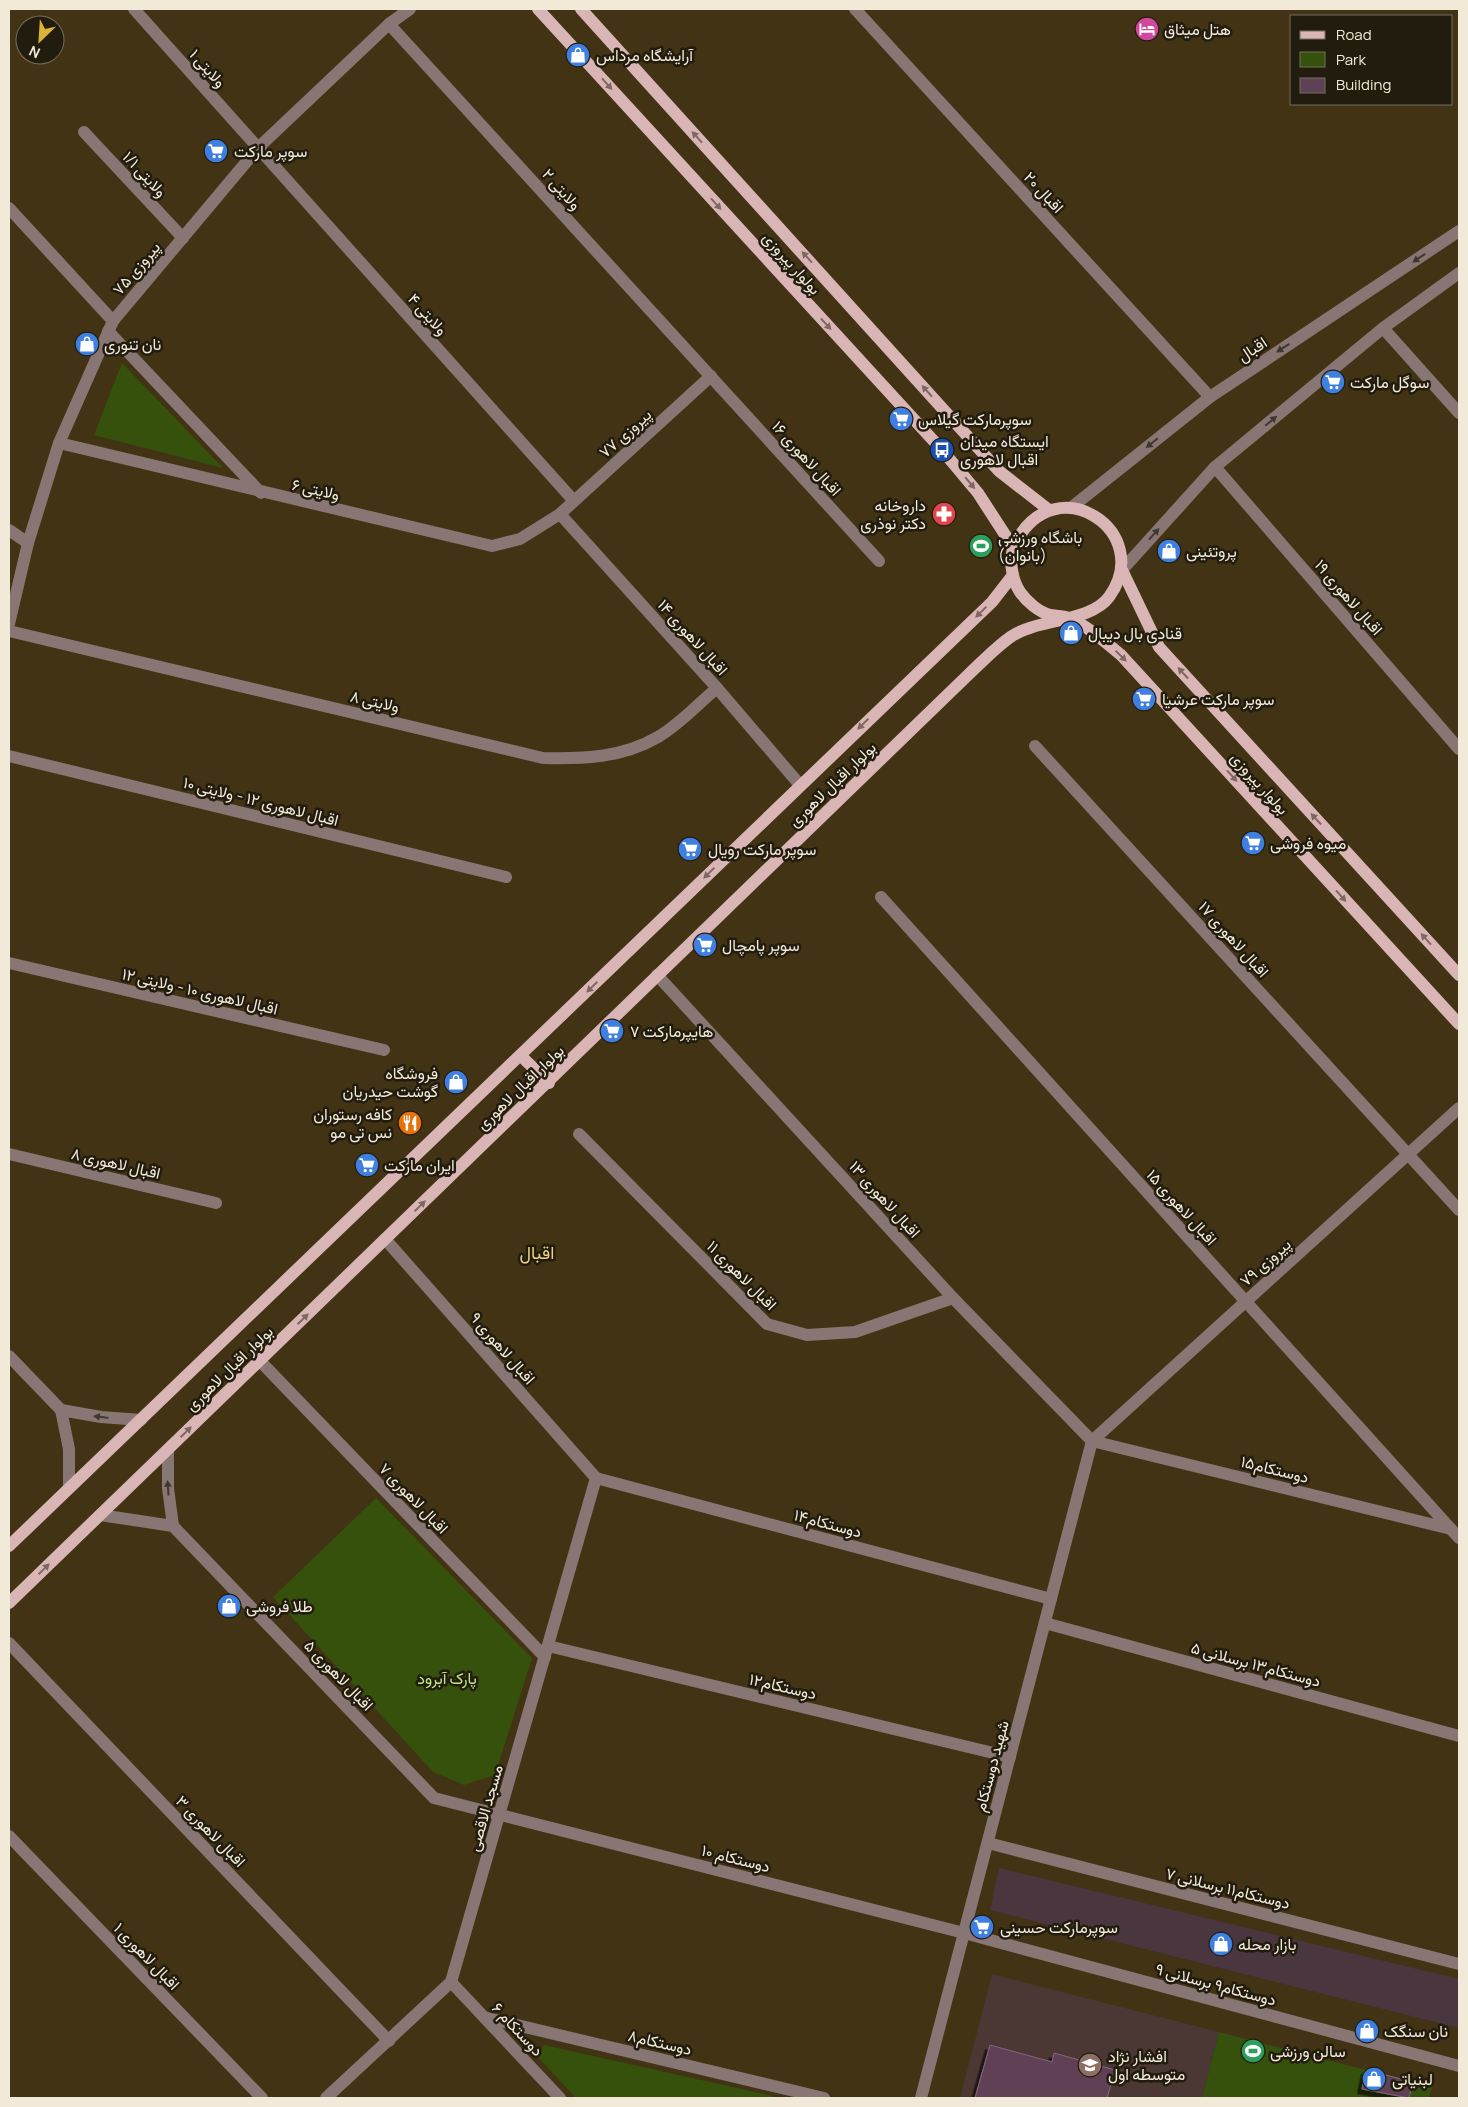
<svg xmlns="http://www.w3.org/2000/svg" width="1468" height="2107" viewBox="0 0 1468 2107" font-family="Manrope,Vazirmatn,sans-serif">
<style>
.commercial{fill:#4a363f}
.education{fill:#4b3733}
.green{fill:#35510b}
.building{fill:#5e4154;stroke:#86677b;filter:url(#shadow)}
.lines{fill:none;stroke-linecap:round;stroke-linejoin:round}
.minor{stroke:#887675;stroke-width:12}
.major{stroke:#dab5b5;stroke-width:12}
.oneway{fill:#7e6862}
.oneway2{fill:#41372e}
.labels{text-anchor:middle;stroke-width:5;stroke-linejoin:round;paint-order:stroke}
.poi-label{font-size:16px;fill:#f2ead8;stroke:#221c0f;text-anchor:start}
.street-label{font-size:16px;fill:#f2ead8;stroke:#221c0f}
.park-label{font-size:16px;fill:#b8e881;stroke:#221c0f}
.neighbourhood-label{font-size:18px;fill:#ecd185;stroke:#221c0f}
</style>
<defs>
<filter id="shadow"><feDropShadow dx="-4.5" dy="4.5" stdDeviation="0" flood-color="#0009"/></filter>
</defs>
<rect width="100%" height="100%" fill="#413314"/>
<path class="commercial" d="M999,1868L1459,1979V2028L990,1910Z"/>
<path class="education" d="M992,1974L1219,2032L1202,2098H960Z"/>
<g class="green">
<path d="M122,363L223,468L94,435Z"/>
<path d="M376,1498L532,1658L495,1775L464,1785L433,1772L273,1597Z"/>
<path d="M1219,2032L1432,2087L1429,2098H1202Z"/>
<path d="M544,2045L773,2096L772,2098H576L537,2056Z"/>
</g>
<g class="building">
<path d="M990,2045L1052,2062L1054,2053L1115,2070L1107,2098H975Z"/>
<path d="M1366,2070L1413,2082L1409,2098L1362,2089Z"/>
</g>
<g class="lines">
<g class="minor">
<path d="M134,9L574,501"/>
<path d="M855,9L1210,397"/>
<path d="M389,24L879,561"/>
<path d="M84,132L183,238"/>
<path d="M9,208L113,321"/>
<path d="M1383,328L1459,413"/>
<path d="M108,331L261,493"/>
<path d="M59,443L492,546L520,539L560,514L711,376"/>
<path d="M1215,467L1459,749"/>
<path d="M1072,507L1210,397L1459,231"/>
<path d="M560,514L717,688L800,785"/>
<path d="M9,530L28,543"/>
<path d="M1122,570L1215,467L1383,328L1459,273"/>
<path d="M9,624L28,543L59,443L113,321L258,148L389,24L410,9"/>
<path d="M9,631L543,758C583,759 622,758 658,737C679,725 698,704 717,688"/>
<path d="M1035,746L1459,1210"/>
<path d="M9,756L506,877"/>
<path d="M881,897L1459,1538"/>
<path d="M9,963L384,1050"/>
<path d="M657,975L953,1298L1092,1441"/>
<path d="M579,1134L767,1324L807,1335L855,1332L953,1298"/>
<path d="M9,1154L216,1203"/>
<path d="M385,1239L596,1478"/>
<path d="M9,1356L61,1410"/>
<path d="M260,1361L545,1657"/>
<path d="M61,1410L101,1417L141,1420"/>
<path d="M61,1410L69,1449V1488"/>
<path d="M1092,1441L1459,1108"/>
<path d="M1092,1441L1451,1529"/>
<path d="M168,1450V1488L173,1526"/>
<path d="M596,1478L1051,1599"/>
<path d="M100,1515L173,1526L434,1798L964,1933L1459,2066"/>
<path d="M1045,1623L1459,1736"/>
<path d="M9,1643L389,2041"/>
<path d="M548,1646L1010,1757"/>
<path d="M9,1836L262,2098"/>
<path d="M988,1843L1459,1964"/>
<path d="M451,1982L560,2098"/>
<path d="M487,2018L824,2098"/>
<path d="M326,2098L451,1982L596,1478"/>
<path d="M921,2098L1092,1441"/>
</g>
<g class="major">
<path d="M538,9L942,450L978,493L1013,547"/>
<path d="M581,9L999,471L1049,510"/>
<path d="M1122,570L1159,647L1459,975"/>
<path d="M521,1056L549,1083"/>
<path d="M9,1546L992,602L1013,575"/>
<path d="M9,1603L969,674C983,661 997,646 1012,636C1037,619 1091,622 1109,597C1156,532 1056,466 1016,542C1008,557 1011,578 1020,592C1027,602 1039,612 1050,615C1056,616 1063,616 1069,618C1088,626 1105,642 1121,655L1459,1024"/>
</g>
</g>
<defs><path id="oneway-solid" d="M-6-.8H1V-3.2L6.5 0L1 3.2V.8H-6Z" transform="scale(1.25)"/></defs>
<g class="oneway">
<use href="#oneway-solid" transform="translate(607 84) rotate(48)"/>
<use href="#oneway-solid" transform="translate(697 137) rotate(-132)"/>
<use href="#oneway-solid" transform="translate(716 204) rotate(48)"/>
<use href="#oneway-solid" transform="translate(807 257) rotate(-132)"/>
<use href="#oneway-solid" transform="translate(826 324) rotate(47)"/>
<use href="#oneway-solid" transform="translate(927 391) rotate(-132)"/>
<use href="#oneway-solid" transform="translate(970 483) rotate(50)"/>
<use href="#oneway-solid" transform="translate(981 612) rotate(136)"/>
<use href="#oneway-solid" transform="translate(1121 656) rotate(44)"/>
<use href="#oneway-solid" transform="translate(1183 673) rotate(-133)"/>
<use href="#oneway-solid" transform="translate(863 724) rotate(136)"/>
<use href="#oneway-solid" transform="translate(1232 776) rotate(48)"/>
<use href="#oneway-solid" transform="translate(1316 819) rotate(-133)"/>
<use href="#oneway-solid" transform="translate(709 873) rotate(136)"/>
<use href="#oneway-solid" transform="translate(1341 896) rotate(48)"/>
<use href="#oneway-solid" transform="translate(1426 939) rotate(-132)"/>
<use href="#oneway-solid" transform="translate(592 987) rotate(136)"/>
<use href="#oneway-solid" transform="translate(420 1206) rotate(-44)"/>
<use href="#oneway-solid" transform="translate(303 1319) rotate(-44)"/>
<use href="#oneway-solid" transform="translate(186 1432) rotate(-44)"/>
<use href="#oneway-solid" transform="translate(44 1569) rotate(-44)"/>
</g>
<g class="oneway2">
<use href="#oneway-solid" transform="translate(1419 258) rotate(146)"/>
<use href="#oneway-solid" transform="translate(1283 348) rotate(147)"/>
<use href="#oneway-solid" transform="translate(1271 421) rotate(-40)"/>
<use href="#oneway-solid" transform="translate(1152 443) rotate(141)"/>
<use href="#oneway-solid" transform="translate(1154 534) rotate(-48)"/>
<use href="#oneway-solid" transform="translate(101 1417) rotate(-173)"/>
<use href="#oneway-solid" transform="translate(168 1488) rotate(-94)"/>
</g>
<defs>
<g id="hotel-disc" transform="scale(1.25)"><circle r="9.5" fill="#d1479c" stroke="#221c0f"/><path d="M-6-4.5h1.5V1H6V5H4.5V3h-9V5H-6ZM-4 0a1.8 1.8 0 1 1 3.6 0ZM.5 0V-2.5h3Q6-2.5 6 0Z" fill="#fff"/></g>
<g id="shop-disc" transform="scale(1.25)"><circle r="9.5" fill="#3f7fe0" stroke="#221c0f"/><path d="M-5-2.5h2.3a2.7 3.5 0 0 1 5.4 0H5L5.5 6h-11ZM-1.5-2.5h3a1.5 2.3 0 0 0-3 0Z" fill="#fff"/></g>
<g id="supermarket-disc" transform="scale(1.25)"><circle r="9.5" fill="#3f7fe0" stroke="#221c0f"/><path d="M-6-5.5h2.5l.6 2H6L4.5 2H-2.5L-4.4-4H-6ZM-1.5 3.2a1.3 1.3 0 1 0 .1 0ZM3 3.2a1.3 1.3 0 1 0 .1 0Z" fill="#fff"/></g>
<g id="bus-disc" transform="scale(1.25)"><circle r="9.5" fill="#1a4fb4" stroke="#221c0f"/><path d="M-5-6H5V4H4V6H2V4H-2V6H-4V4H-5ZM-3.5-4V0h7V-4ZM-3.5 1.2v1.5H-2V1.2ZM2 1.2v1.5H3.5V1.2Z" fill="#fff"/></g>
<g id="pharmacy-disc" transform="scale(1.25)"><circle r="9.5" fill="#e0444e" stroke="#221c0f"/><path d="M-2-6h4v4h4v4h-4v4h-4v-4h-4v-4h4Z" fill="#fff"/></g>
<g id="stadium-disc" transform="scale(1.25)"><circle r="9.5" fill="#2e9e5b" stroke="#221c0f"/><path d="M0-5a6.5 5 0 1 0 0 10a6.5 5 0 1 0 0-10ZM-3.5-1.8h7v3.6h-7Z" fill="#fff"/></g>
<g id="restaurant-disc" transform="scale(1.25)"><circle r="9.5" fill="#e8710a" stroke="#221c0f"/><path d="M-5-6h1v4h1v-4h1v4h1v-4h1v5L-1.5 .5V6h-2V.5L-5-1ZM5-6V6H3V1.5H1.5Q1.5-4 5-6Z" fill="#fff"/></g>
<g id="school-disc" transform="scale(1.25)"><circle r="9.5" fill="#8d6e63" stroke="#221c0f"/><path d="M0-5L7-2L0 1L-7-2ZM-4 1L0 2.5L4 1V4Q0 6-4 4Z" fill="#fff"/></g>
</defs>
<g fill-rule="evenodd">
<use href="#hotel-disc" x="1147" y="29"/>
<use href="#shop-disc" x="578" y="55"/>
<use href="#supermarket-disc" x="216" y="151"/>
<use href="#shop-disc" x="87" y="344"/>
<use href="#supermarket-disc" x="1333" y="382"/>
<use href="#supermarket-disc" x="901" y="419"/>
<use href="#bus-disc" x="942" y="450"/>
<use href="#pharmacy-disc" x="944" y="514"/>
<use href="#stadium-disc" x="981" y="546"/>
<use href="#shop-disc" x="1169" y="551"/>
<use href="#shop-disc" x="1071" y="633"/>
<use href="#supermarket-disc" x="1144" y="699"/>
<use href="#supermarket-disc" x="1253" y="843"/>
<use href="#supermarket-disc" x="690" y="849"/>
<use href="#supermarket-disc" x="705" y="945"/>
<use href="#supermarket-disc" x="612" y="1031"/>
<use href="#shop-disc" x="456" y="1082"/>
<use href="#restaurant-disc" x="410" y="1123"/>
<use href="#supermarket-disc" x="367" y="1165"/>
<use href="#shop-disc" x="229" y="1606"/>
<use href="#supermarket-disc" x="982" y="1927"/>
<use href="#shop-disc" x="1221" y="1944"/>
<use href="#shop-disc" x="1367" y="2031"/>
<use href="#stadium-disc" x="1253" y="2051"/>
<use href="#school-disc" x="1090" y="2065"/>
<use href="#shop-disc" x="1374" y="2079"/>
</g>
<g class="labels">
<g class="poi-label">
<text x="1164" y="35">هتل میثاق</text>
<text x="596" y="61">آرایشگاه مرداس</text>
<text x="234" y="157">سوپر مارکت</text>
<text x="104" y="350">نان تنوری</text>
<text x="1350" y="388">سوگل مارکت</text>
<text x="918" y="425">سوپرمارکت گیلاس</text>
<text x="960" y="447">ایستگاه میدان<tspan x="960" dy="18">اقبال لاهوری</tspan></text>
<text x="926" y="511" text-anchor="end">داروخانه<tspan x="926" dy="18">دکتر نوذری</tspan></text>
<text x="998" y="543">باشگاه ورزشی<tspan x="998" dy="18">(بانوان)</tspan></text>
<text x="1186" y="557">پروتئینی</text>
<text x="1088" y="639">قنادی بال دیبال</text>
<text x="1162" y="705">سوپر مارکت عرشیا</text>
<text x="1270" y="849">میوه فروشی</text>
<text x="708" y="855">سوپر مارکت رویال</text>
<text x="722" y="951">سوپر‌ پامچال</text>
<text x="630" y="1037">هایپرمارکت ۷</text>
<text x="438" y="1079" text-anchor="end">فروشگاه<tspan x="438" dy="18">گوشت حیدریان</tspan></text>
<text x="392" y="1120" text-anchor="end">كافه رستوران<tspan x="392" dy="18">نس تى مو</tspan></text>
<text x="384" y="1171">ایران مارکت</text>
<text x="246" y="1612">طلا فروشی</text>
<text x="1000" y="1933">سوپرمارکت حسینی</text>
<text x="1238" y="1950">بازار محله</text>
<text x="1384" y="2037">نان سنگک</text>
<text x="1270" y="2057">سالن ورزشی</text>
<text x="1108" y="2062">افشار نژاد<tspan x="1108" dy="18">متوسطه اول</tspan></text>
<text x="1392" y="2085">لبنیاتی</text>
</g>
<g class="street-label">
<text transform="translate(208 68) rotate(48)" y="6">ولایتی ۱</text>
<text transform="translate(145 174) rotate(47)" y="6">ولایتی ۱/۱</text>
<text transform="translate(562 189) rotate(48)" y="6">ولایتی ۲</text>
<text transform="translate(1044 192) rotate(47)" y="6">اقبال ۲۰</text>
<text transform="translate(792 263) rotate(48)" y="6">بولوار پیروزی</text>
<text transform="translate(136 268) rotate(-50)" y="6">پیروزی ۷۵</text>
<text transform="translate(428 314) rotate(48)" y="6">ولایتی ۴</text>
<text transform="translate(1252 349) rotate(-33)" y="6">اقبال</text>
<text transform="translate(625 433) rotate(-42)" y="6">پیروزی ۷۷</text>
<text transform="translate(807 458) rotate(48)" y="6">اقبال لاهوری ۱۶</text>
<text transform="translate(316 489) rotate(13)" y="6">ولایتی ۶</text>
<text transform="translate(1349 597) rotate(49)" y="6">اقبال لاهوری ۱۹</text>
<text transform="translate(693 637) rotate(48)" y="6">اقبال لاهوری ۱۴</text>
<text transform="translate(375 701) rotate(13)" y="6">ولایتی ۸</text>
<text transform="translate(1260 783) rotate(48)" y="6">بولوار پیروزی</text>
<text transform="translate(832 784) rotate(-44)" y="6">بولوار اقبال لاهوری</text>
<text transform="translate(261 801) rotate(14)" y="6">اقبال لاهوری ۱۲ - ولایتی ۱۰</text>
<text transform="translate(1234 939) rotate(48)" y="6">اقبال لاهوری ۱۷</text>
<text transform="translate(200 991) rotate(13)" y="6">اقبال لاهوری ۱۰ - ولایتی ۱۲</text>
<text transform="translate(520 1087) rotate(-44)" y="6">بولوار اقبال لاهوری</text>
<text transform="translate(116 1163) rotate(13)" y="6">اقبال لاهوری ۸</text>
<text transform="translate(885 1199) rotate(48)" y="6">اقبال لاهوری ۱۳</text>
<text transform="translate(1182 1207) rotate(48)" y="6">اقبال لاهوری ۱۵</text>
<text transform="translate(1265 1262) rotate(-42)" y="6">پیروزی ۷۹</text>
<text transform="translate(742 1275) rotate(45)" y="6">اقبال لاهوری ۱۱</text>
<text transform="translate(503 1348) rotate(49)" y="6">اقبال لاهوری ۹</text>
<text transform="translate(229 1368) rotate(-44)" y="6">بولوار اقبال لاهوری</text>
<text transform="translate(1275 1469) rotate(14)" y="6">دوستکام۱۵</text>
<text transform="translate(414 1498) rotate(46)" y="6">اقبال لاهوری ۷</text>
<text transform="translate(828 1523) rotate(15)" y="6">دوستکام۱۴</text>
<text transform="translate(1256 1664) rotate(15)" y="6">دوستکام۱۳ برسلانی ۵</text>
<text transform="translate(339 1675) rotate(46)" y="6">اقبال لاهوری ۵</text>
<text transform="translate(783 1686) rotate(13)" y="6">دوستکام۱۲</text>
<text transform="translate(991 1766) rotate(-75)" y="6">شهید دوستکام</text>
<text transform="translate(485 1808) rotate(-74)" y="6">مسجد الاقصی</text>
<text transform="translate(211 1831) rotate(46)" y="6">اقبال لاهوری ۳</text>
<text transform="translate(736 1858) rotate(14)" y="6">دوستکام ۱۰</text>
<text transform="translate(1228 1888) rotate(14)" y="6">دوستکام۱۱ برسلانی ۷</text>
<text transform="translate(147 1956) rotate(46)" y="6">اقبال لاهوری ۱</text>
<text transform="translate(1216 1984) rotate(15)" y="6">دوستکام۹ برسلانی ۹</text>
<text transform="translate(518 2029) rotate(47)" y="6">دوستکام ۶</text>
<text transform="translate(660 2042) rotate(13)" y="6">دوستکام۸</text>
</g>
<g class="park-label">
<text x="447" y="1684">پارک آبرود</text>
</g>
<g class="neighbourhood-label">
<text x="537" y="1259">اقبال</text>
</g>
</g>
<rect width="1468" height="2107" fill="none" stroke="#f2ead8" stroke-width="20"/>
<rect x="1290" y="15" width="162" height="90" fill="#221c0f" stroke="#756e5f"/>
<rect x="1300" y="31" width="25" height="8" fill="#dab5b5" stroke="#756e5f"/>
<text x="1336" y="40" font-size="15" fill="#f2ead8">Road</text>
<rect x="1300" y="52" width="25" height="15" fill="#35510b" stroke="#756e5f"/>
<text x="1336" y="65" font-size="15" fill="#f2ead8">Park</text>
<rect x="1300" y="78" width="25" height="15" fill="#5e4154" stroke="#756e5f"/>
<text x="1336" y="90" font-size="15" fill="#f2ead8">Building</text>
<g transform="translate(40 40) rotate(205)"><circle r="24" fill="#221c0f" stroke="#756e5f"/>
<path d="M0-4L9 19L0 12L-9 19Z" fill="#dbb233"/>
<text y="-8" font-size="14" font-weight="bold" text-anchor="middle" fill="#f2ead8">N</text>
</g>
</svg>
